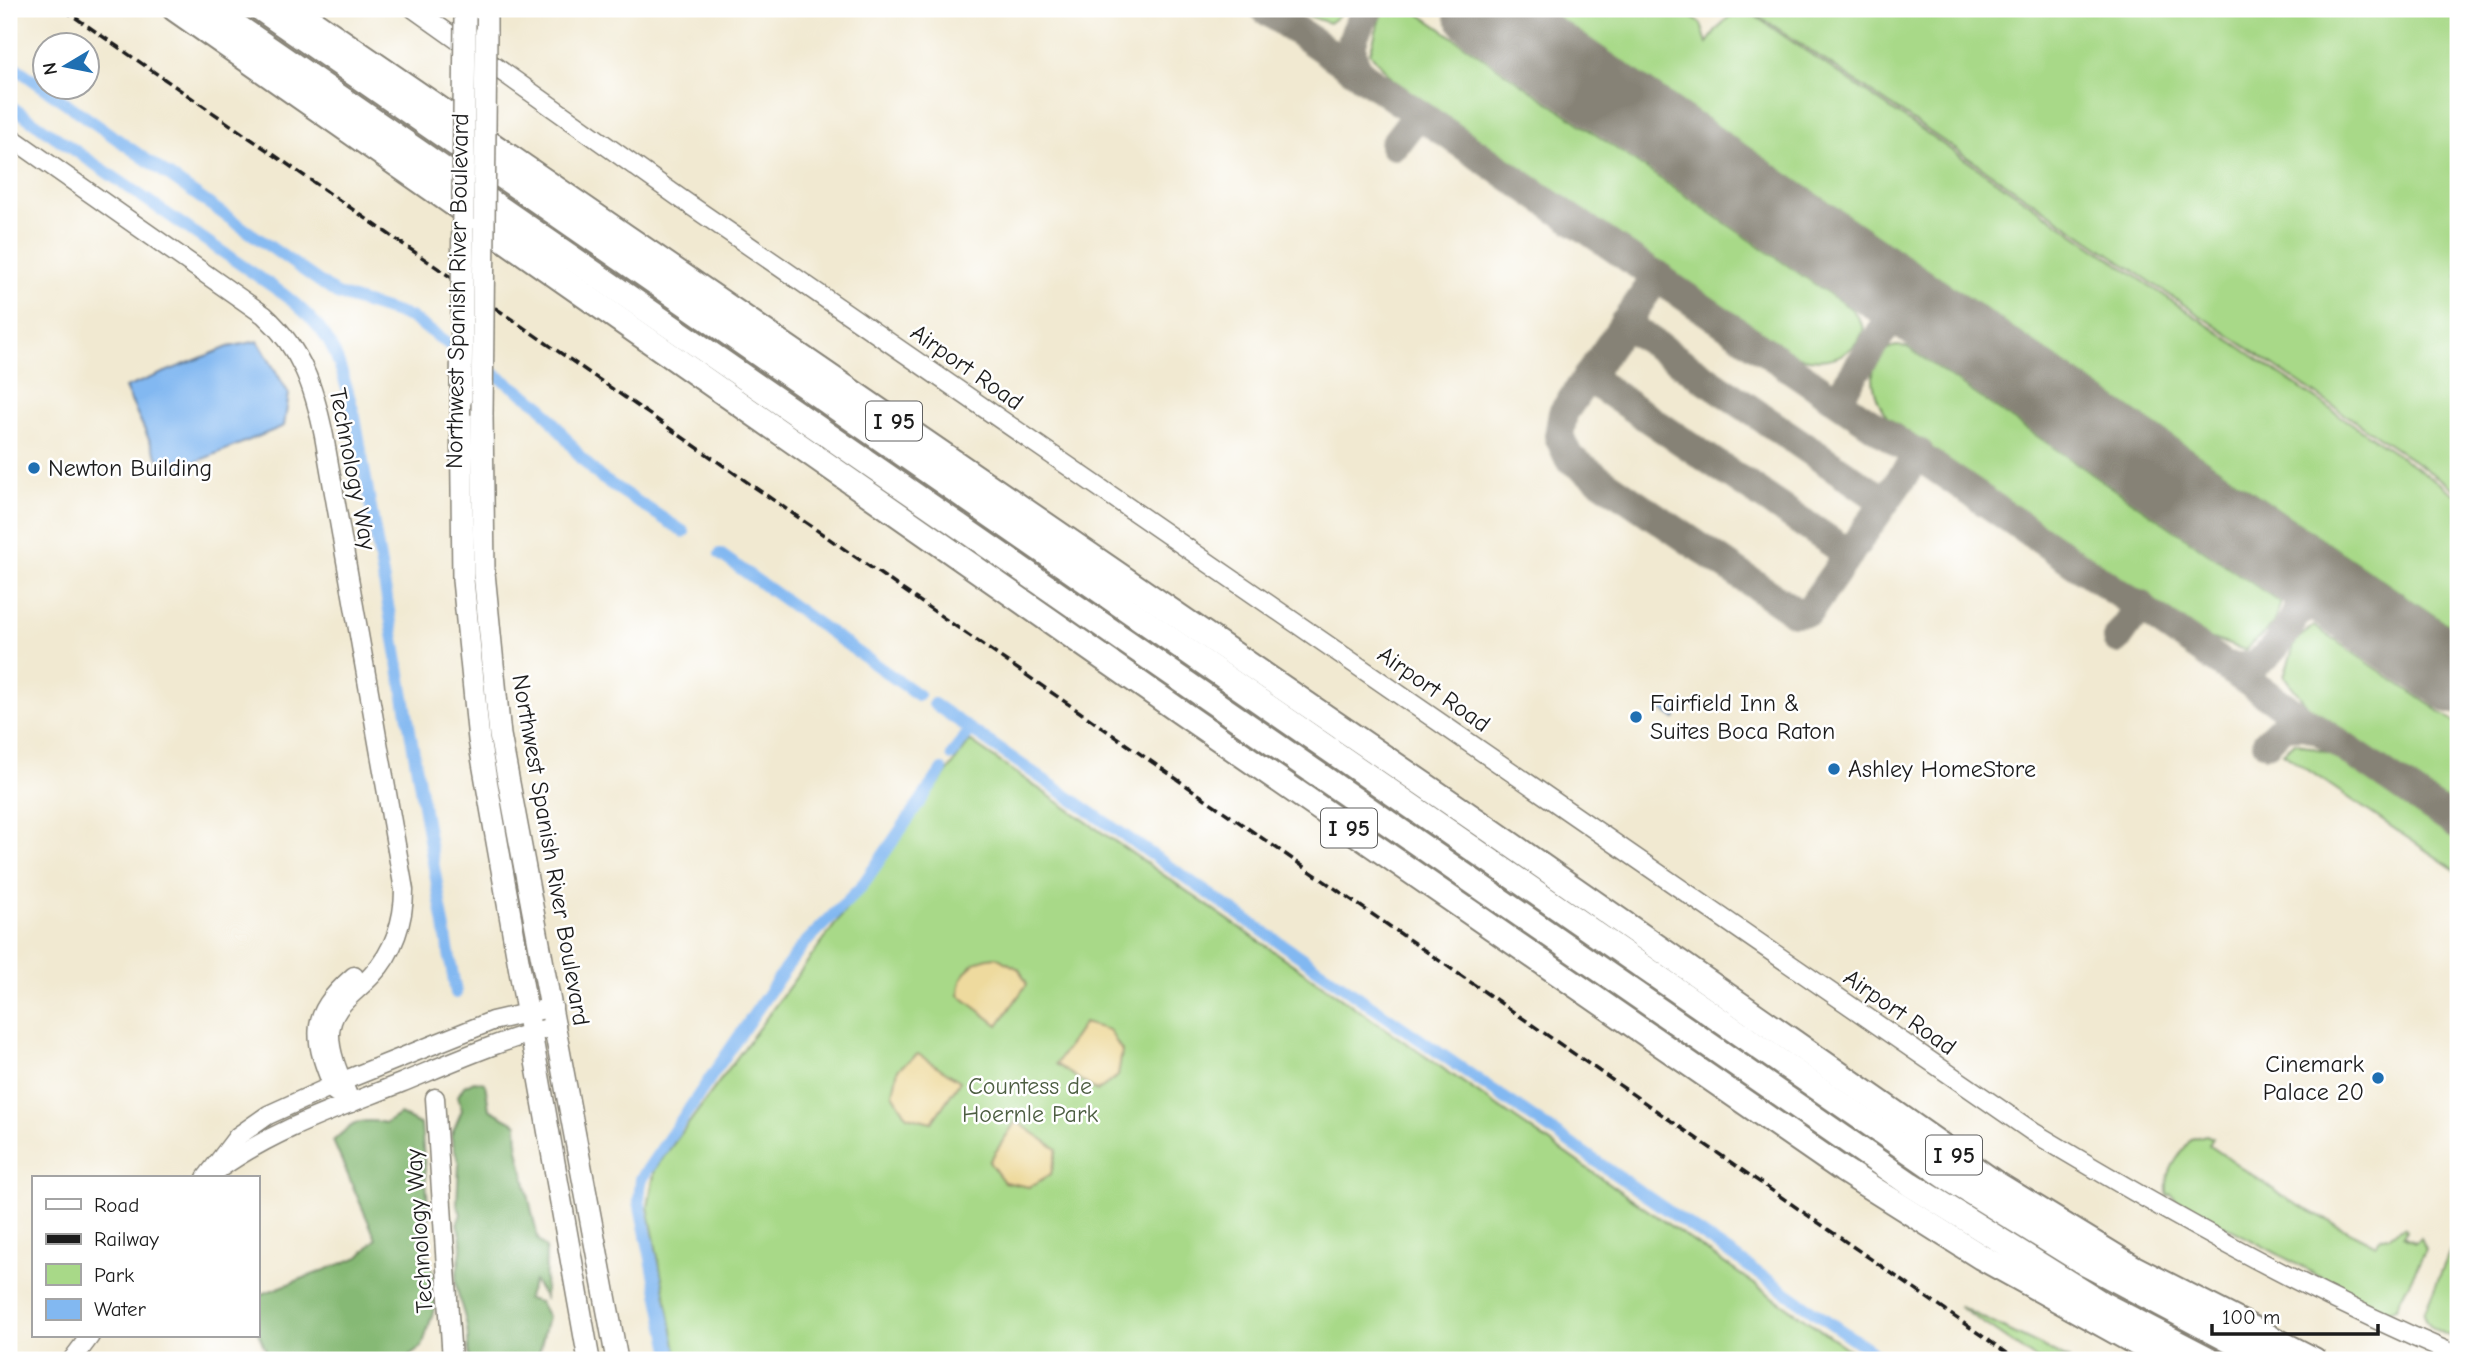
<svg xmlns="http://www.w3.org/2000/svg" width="2467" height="1369" viewBox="0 0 2467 1369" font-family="'Comic Neue',sans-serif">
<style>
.green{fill:#a8d988;stroke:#627a52;stroke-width:2}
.forest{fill:#86b974;stroke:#516a48;stroke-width:2}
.sand{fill:#eeda9e;stroke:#857b5d;stroke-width:2}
.water{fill:#82b8f1;stroke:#4f6a86;stroke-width:2}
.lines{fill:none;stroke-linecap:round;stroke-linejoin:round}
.canal{stroke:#82b8f1;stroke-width:12}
.taxiway{stroke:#868276;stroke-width:30}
.runway{stroke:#868276;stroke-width:75}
.minor-casing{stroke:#868276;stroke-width:21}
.major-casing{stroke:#868276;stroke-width:24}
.highway-casing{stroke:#868276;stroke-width:28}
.minor{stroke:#fff;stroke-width:18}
.major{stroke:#fff;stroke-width:21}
.highway{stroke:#fff;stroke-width:24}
.rail{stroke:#1c1c1c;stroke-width:3.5;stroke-dasharray:10 5;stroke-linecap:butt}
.major-bridge-casing{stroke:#868276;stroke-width:24;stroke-linecap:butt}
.major-bridge{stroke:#fff;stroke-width:21}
.poi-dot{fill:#1f6fb2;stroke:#fff;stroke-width:2.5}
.labels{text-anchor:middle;stroke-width:5;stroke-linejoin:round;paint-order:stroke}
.shield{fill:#fff;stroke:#606060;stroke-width:2}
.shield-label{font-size:23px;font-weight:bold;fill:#1c1c1c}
.street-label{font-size:24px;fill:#1c1c1c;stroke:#fff}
.poi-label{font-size:24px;fill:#1c1c1c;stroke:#fff;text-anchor:start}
.park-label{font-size:24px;fill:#4d5e42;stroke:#fff}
</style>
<rect width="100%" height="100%" fill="#fff"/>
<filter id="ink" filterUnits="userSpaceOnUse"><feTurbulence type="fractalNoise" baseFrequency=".0143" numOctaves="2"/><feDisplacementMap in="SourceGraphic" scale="14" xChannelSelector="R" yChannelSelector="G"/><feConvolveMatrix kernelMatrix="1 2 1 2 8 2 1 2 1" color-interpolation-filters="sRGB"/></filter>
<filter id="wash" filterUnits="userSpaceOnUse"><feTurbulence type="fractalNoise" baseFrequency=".00686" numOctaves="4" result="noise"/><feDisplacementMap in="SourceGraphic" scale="28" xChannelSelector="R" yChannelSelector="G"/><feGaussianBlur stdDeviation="1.57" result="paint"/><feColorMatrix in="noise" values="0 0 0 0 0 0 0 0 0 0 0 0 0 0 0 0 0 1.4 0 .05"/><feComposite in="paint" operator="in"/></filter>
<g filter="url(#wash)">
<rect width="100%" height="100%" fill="#f1e9d1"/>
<g class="green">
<path d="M1288,9H1348L1329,23Z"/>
<path d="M1388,9H1412L1853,310L1864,328C1853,358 1827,364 1798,357L1643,257L1396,83L1370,53L1381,14Z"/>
<path d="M1545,9H1681L1701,24L1707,43C1720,26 1730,5 1755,16L2458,496V632Z"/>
<path d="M1749,9H2458V491Z"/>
<path d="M1897,346L1907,347L2281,603L2273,625L2245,650L2206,637L2167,613L1888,418C1872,398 1861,352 1897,346Z"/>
<path d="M2314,626L2458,724V812L2309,708L2284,676L2296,640Z"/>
<path d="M970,741L1864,1360H678L648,1207L655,1169Z"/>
<path d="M2295,742L2334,755L2458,837V872L2283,753Z"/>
<path d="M2206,1135L2213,1138L2209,1145L2290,1201L2376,1245L2381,1237L2389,1236L2404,1227L2406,1230L2403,1236L2415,1242L2421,1238L2426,1249L2396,1308L2382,1313L2353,1303L2323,1278L2176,1200L2171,1194L2168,1196C2162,1175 2179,1155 2191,1139Z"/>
<path d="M2458,1242V1339C2444,1334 2427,1330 2424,1313L2452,1246Z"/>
<path d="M1958,1306L2070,1360H2037Z"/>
</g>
<g class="forest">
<path d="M474,1081L485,1083L489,1109L517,1124L518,1149L538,1239L546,1248L545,1298L534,1281L527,1299L540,1302L548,1317L538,1358L556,1360H470C467,1348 469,1338 467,1327C465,1313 455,1292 456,1278C459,1254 466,1250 457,1224L461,1214L457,1204L459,1164L451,1136L462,1110L458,1096L464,1086Z"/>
<path d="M400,1114L421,1125L429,1215L424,1250L434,1275L436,1303L422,1347L404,1360H270L257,1330V1296L359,1257L376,1239L333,1141C352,1123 360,1117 386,1123Z"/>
</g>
<g class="sand">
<path d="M996,957L1019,969L1027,984L998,1025L959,995C959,972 974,958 996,957Z"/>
<path d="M1084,1023L1109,1030L1122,1051L1118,1076L1097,1091L1056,1064Z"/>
<path d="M918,1054L960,1081L932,1122L907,1116L893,1094L898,1069Z"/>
<path d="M1016,1121L1057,1149L1051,1174L1029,1187L1004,1182L989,1162Z"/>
</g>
<g class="water">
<path d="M258,341L289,394L284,426L174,471L161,465L125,388L228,347Z"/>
<path d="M1664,700L1680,711L1675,719L1659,708Z"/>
</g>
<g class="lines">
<g class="canal">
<path d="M9,63L337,294L410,317L463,354"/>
<path d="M9,105L282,293C335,334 337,355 355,417L456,993"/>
<path d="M481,365L540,405L581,458L600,477L684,532"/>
<path d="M720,554L918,695"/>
<path d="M934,704L1884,1360"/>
<path d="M952,755L969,730"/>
<path d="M672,1360L639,1201L641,1179L785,969L804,944L861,887L942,770"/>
</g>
<g class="taxiway">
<path d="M1265,9L2458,825"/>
<path d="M1362,76C1343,51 1353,32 1369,9"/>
<path d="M1394,145L1418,114"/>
<path d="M1658,275L1563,413L1559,436L1569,458L1795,612L1809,611L1919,453"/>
<path d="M1624,323L1884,501"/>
<path d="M1587,377L1849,554"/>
<path d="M1838,398L1904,298"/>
<path d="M2300,611L2317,601H2347"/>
<path d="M2117,639L2141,605"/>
<path d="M2224,665C2253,673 2267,658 2283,636C2299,613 2310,593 2295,565"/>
<path d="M2267,742L2284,725L2303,724L2316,729"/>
</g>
<path class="runway" d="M1481,9L2458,677"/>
</g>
</g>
<g filter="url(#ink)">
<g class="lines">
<g class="minor-casing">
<g id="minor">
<path d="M414,9L677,196L2033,1132C2173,1216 2307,1292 2458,1356"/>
<path d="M9,136L264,315C302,350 314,387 324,436L404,890C404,920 394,952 372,975C355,994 330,1006 330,1035C330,1058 343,1082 351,1103"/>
<path d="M335,1092C313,1038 307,1017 354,976"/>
<path d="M435,1098L452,1360"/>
<path d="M219,1169C275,1129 339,1108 401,1083C452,1062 503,1039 556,1026"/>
<path d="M206,1178L238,1136L268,1115L343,1081L492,1021L553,1007"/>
<path d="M72,1360L90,1336"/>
</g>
</g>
<g class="major-casing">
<g id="major">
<path d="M486,33V9"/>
<path d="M461,399L463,580L479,740L589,1360"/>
<path d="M482,415L484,573L500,735L617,1360"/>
</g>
</g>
<g class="highway-casing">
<g id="highway">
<path d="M175,9L1182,713L1843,1170L1981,1257L2167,1360"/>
<path d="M212,9L1910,1184L2102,1304L2210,1360"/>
<path d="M261,9L1948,1178L2088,1265L2267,1360"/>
<path d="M294,9L1493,832L1995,1183L2134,1268L2314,1360"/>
</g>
</g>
<use href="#minor" class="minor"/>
<use href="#major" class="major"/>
<use href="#highway" class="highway"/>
<path class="rail" d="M63,9L2017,1360"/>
<g class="major-bridge-casing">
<g id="major-bridge">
<path d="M461,399L465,18"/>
<path d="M482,415L486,33"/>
</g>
</g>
<use href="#major-bridge" class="major-bridge"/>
</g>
</g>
<g class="poi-dot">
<circle cx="34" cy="468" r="7"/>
<circle cx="1636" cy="717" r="7"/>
<circle cx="1834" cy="769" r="7"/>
<circle cx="2378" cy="1078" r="7"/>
</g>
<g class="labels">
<g class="shield">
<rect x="866" y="401.5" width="56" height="39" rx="5"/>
<rect x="1321" y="808.5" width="56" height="39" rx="5"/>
<rect x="1926" y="1135.5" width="56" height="39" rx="5"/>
</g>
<g class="shield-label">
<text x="894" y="429">I 95</text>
<text x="1349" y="836">I 95</text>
<text x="1954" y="1163">I 95</text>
</g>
<g class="street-label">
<text transform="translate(457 291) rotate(-89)" y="8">Northwest Spanish River Boulevard</text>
<text transform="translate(967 367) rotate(35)" y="8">Airport Road</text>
<text transform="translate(353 469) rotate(79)" y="8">Technology Way</text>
<text transform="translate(1434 689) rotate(35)" y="8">Airport Road</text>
<text transform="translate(551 850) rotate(80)" y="8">Northwest Spanish River Boulevard</text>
<text transform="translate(1900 1012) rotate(35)" y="8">Airport Road</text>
<text transform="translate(419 1231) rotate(-94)" y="8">Technology Way</text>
</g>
<g class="poi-label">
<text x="48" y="476">Newton Building</text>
<text x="1650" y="711">Fairfield Inn &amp;<tspan x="1650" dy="28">Suites Boca Raton</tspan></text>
<text x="1848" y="777">Ashley HomeStore</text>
<text x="2364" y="1072" text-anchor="end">Cinemark<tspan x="2364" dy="28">Palace 20</tspan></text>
</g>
<g class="park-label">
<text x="1030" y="1094">Countess de<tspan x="1030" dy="28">Hoernle Park</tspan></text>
</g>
</g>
<rect width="2467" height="1369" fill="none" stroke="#fff" stroke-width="35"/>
<rect x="32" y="1176" width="228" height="161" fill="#ffffff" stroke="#a4a4a4" stroke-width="2"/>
<rect x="46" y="1199" width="35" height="10" fill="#ffffff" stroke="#a4a4a4" stroke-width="2"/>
<text x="94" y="1212" font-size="21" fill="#1c1c1c">Road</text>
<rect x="46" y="1234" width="35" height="10" fill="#1c1c1c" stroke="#a4a4a4" stroke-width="2"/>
<text x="94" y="1246" font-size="21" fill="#1c1c1c">Railway</text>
<rect x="46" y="1264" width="35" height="21" fill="#a8d988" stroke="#a4a4a4" stroke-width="2"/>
<text x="94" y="1282" font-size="21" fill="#1c1c1c">Park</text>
<rect x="46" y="1299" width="35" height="21" fill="#82b8f1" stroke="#a4a4a4" stroke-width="2"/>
<text x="94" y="1316" font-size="21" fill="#1c1c1c">Water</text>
<g transform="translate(66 66) rotate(260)"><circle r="33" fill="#ffffff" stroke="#a4a4a4" stroke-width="2"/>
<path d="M0-5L12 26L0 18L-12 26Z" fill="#1f6fb2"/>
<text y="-10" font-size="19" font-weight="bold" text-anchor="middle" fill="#1c1c1c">N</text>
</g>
<path d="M2212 1324v10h166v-10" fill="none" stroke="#1c1c1c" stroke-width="3.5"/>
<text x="2222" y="1324" font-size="21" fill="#1c1c1c" stroke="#ffffff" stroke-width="5" paint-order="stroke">100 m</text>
</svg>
